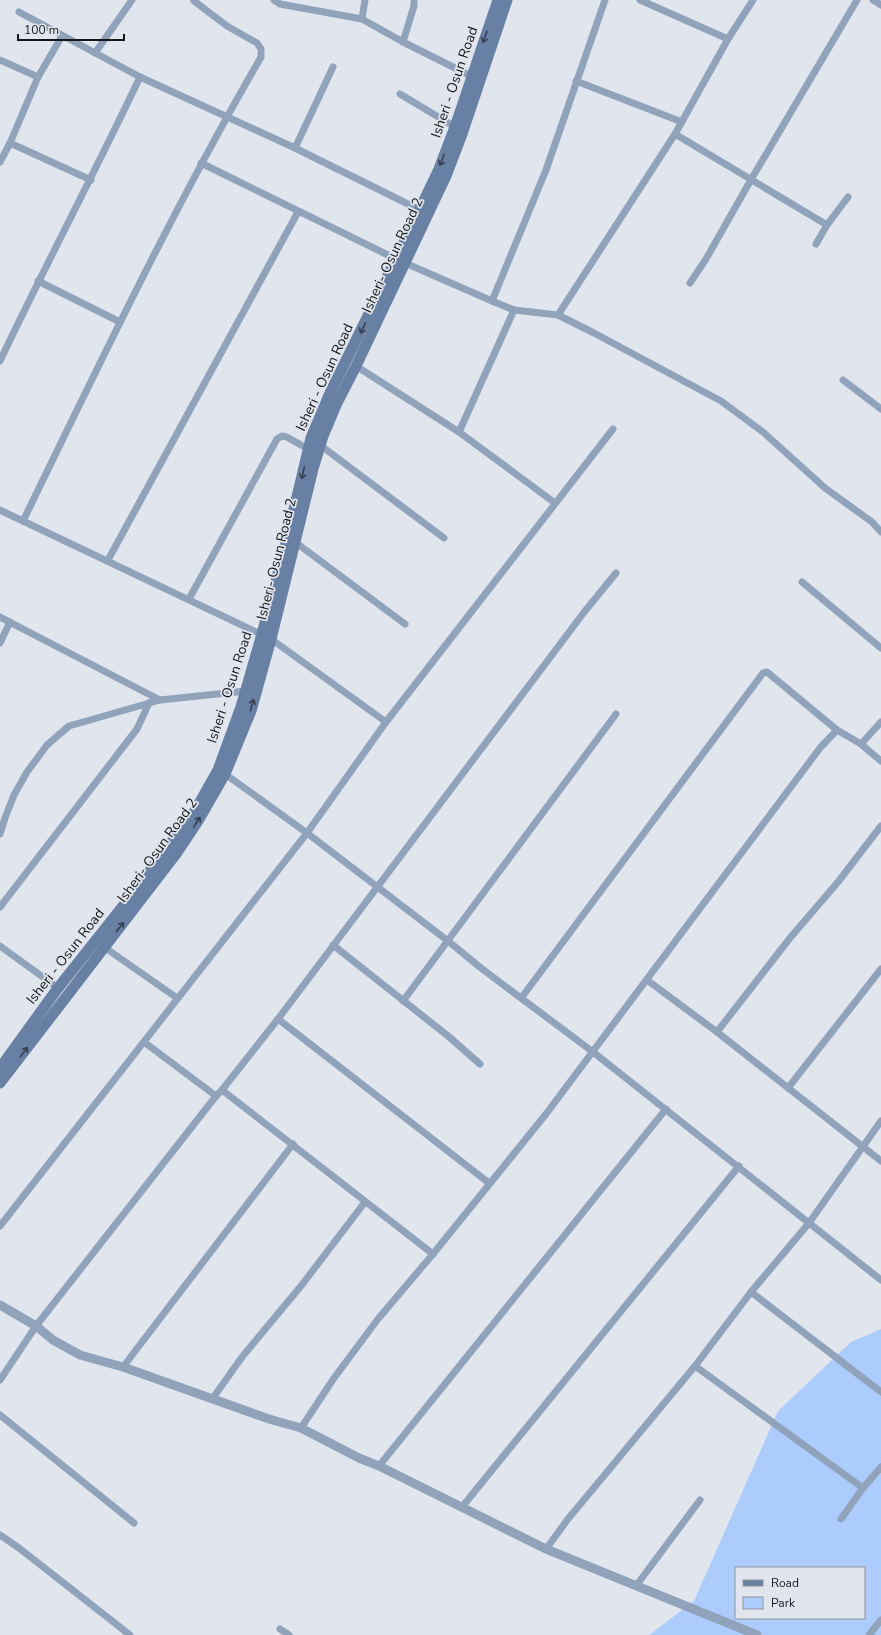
<svg xmlns="http://www.w3.org/2000/svg" width="881" height="1635" viewBox="0 0 881 1635" font-family="'Nunito Sans',sans-serif">
<style>
.green{fill:#acccfd;fill-rule:evenodd}
.lines{fill:none;stroke-linecap:round;stroke-linejoin:round}
.minor{stroke:#91a2bb;stroke-width:7}
.tertiary{stroke:#91a2bb;stroke-width:9}
.secondary{stroke:#6980a5;stroke-width:11}
.oneway{stroke:#364050}
.labels{text-anchor:middle;stroke-width:3.5;stroke-linejoin:round;paint-order:stroke}
.street-label{font-size:14px;fill:#141518;stroke:#e1e6ee}
</style>
<rect width="100%" height="100%" fill="#e1e6ee"/>
<path class="green" d="M881,1329V1635H649L694,1601L778,1411L851,1342ZM736,1568H864V1618H736Z"/>
<g class="lines">
<g class="minor">
<path d="M274,0L280,4L362,19L403,42L471,76"/>
<path d="M640,0L728,39"/>
<path d="M873,0L881,5"/>
<path d="M19,12L140,77L295,148L420,210"/>
<path d="M362,19L365,0"/>
<path d="M403,42L414,6V0"/>
<path d="M95,53L132,0"/>
<path d="M0,60L38,77"/>
<path d="M576,81L682,122"/>
<path d="M400,94L455,127"/>
<path d="M675,134L827,225"/>
<path d="M10,143L91,180"/>
<path d="M295,148L333,67"/>
<path d="M0,162L10,143L38,77L62,36"/>
<path d="M201,163L396,259L492,301L514,310L558,315L675,134L728,39L753,0"/>
<path d="M816,244L827,225L848,197"/>
<path d="M38,281L120,322"/>
<path d="M690,283L706,259L752,178L857,0"/>
<path d="M492,301L546,170L605,0"/>
<path d="M558,315L594,333L721,401L763,432L825,488L872,522L881,532"/>
<path d="M0,361C45,266 95,172 140,77"/>
<path d="M356,366L459,432L555,503"/>
<path d="M843,380L881,409"/>
<path d="M459,432L514,310"/>
<path d="M320,445L444,538"/>
<path d="M0,510L271,639L386,722"/>
<path d="M23,521C99,365 174,207 261,57V49L257,43L227,26L194,1"/>
<path d="M295,542L405,624"/>
<path d="M108,560L298,212"/>
<path d="M802,582L881,648"/>
<path d="M189,599L277,439L282,436L287,437L308,449"/>
<path d="M0,617L160,700"/>
<path d="M0,643L10,622"/>
<path d="M861,744L881,761"/>
<path d="M225,774L307,833L448,941L481,968L593,1052L881,1280"/>
<path d="M0,834L5,818L14,795L27,772L47,745L69,726L160,700L246,691"/>
<path d="M0,907L137,729L149,703"/>
<path d="M333,945L448,1036L480,1064"/>
<path d="M0,946L58,988"/>
<path d="M104,947L177,998"/>
<path d="M647,980L717,1032L881,1161"/>
<path d="M522,997L763,673L767,672L837,730L861,744L881,722"/>
<path d="M403,1001L616,714"/>
<path d="M278,1019L489,1183"/>
<path d="M717,1032L790,938L838,882L881,826"/>
<path d="M144,1042L216,1096"/>
<path d="M788,1088L881,969"/>
<path d="M222,1090L433,1254"/>
<path d="M0,1226L307,833L386,722L613,429"/>
<path d="M751,1292L881,1392"/>
<path d="M695,1366L863,1488"/>
<path d="M123,1367L293,1144"/>
<path d="M0,1380L36,1326L216,1096L222,1090L278,1019L585,611L616,573"/>
<path d="M213,1398L242,1357L301,1286L365,1202"/>
<path d="M0,1415L134,1523"/>
<path d="M301,1428L334,1378L378,1319L433,1254L546,1114L820,748L837,730"/>
<path d="M379,1466L666,1109"/>
<path d="M462,1507L739,1166"/>
<path d="M841,1519L863,1488L881,1467"/>
<path d="M0,1535L19,1548L130,1635"/>
<path d="M546,1549L568,1519L695,1366L751,1292L809,1223L881,1121"/>
<path d="M636,1586L700,1500"/>
<path d="M280,1629L289,1635"/>
<path d="M869,1635L881,1620"/>
</g>
<path class="tertiary" d="M0,1305L36,1326L53,1340L80,1355L123,1367L269,1419L301,1428L359,1458L379,1466L546,1549L757,1635"/>
<g class="secondary">
<path d="M0,1068L58,988L124,905L195,811L218,770L241,707L262,634L285,547L311,438L330,393L396,259L439,169L455,127L498,0"/>
<path d="M0,1083L176,854L198,821L225,774L251,711L271,639L313,469L323,436L336,405L356,366L446,176L462,134L507,0"/>
</g>
</g>
<defs><path id="oneway-shaft" d="M-6 0H5M1.5-3L5.5 0L1.5 3" fill="none" stroke-width="1.6" stroke-linecap="round" stroke-linejoin="round"/></defs>
<g class="oneway">
<use href="#oneway-shaft" transform="translate(485 37) rotate(109)"/>
<use href="#oneway-shaft" transform="translate(442 160) rotate(111)"/>
<use href="#oneway-shaft" transform="translate(363 328) rotate(116)"/>
<use href="#oneway-shaft" transform="translate(303 473) rotate(103)"/>
<use href="#oneway-shaft" transform="translate(252 705) rotate(-74)"/>
<use href="#oneway-shaft" transform="translate(197 822) rotate(-57)"/>
<use href="#oneway-shaft" transform="translate(120 927) rotate(-52)"/>
<use href="#oneway-shaft" transform="translate(24 1052) rotate(-53)"/>
</g>
<g class="labels">
<g class="street-label">
<text transform="translate(454 82) rotate(-71)" y="5">Isheri - Osun Road</text>
<text transform="translate(392 255) rotate(-65)" y="5">Isheri- Osun Road 2</text>
<text transform="translate(324 377) rotate(-65)" y="5">Isheri - Osun Road</text>
<text transform="translate(276 559) rotate(-76)" y="5">Isheri- Osun Road 2</text>
<text transform="translate(229 687) rotate(-72)" y="5">Isheri - Osun Road</text>
<text transform="translate(157 850) rotate(-54)" y="5">Isheri- Osun Road 2</text>
<text transform="translate(65 956) rotate(-52)" y="5">Isheri - Osun Road</text>
</g>
</g>
<rect x="735" y="1567" width="130" height="52" fill="#e1e6ee" stroke="#8f9298"/>
<rect x="743" y="1580" width="20" height="6" fill="#6980a5" stroke="#8f9298"/>
<text x="771" y="1587" font-size="12" fill="#141518">Road</text>
<rect x="743" y="1597" width="20" height="12" fill="#acccfd" stroke="#8f9298"/>
<text x="771" y="1607" font-size="12" fill="#141518">Park</text>
<path d="M18 34v6h106v-6" fill="none" stroke="#141518" stroke-width="2"/>
<text x="24" y="34" font-size="12" fill="#141518" stroke="#e1e6ee" stroke-width="3" paint-order="stroke">100 m</text>
</svg>
